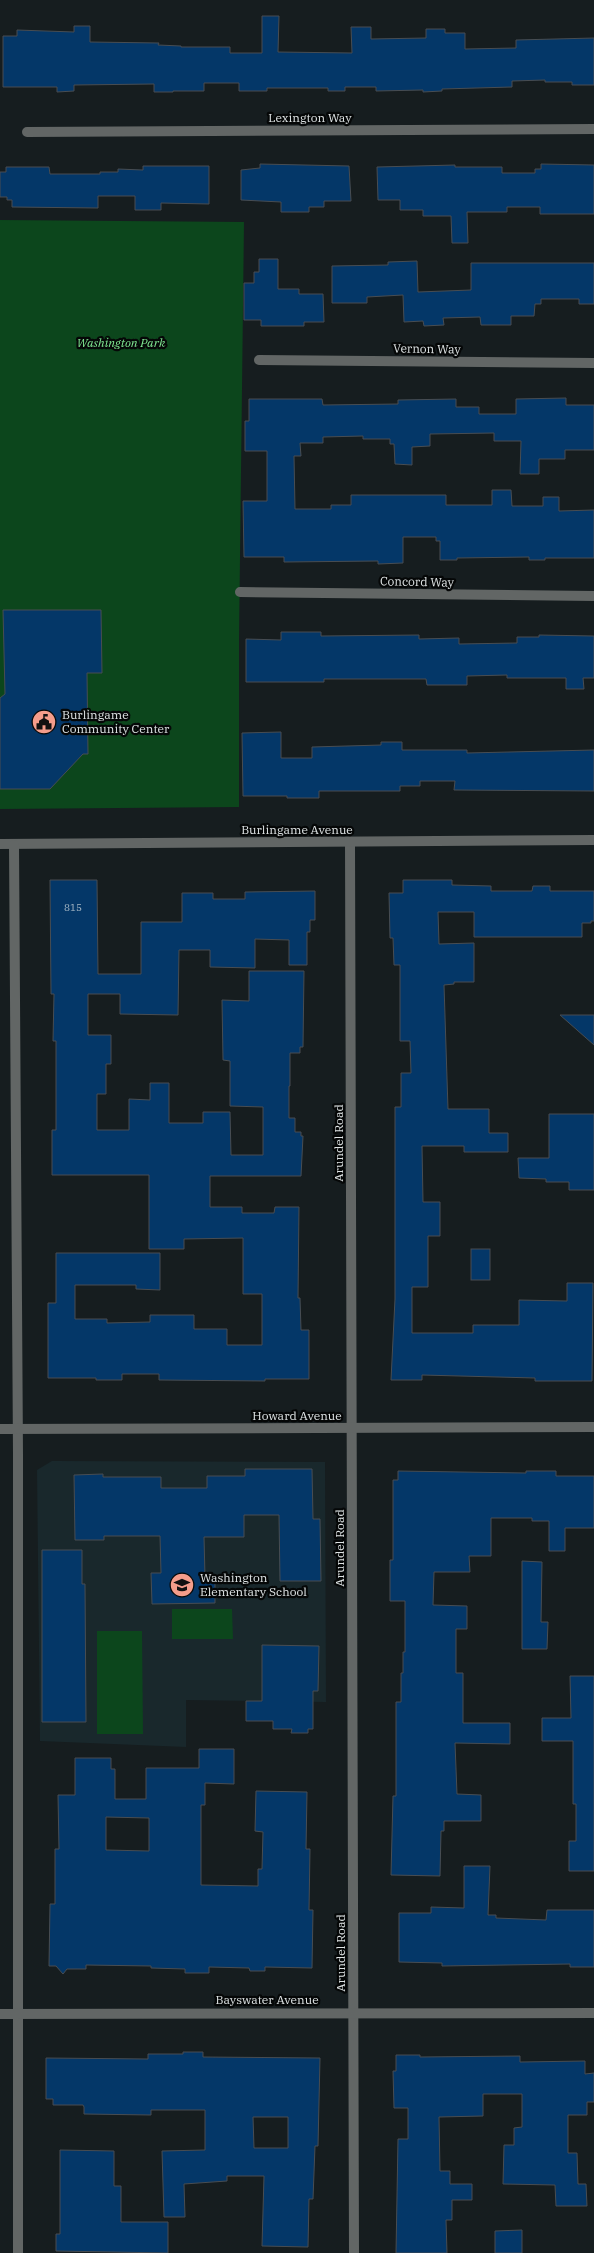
<svg xmlns="http://www.w3.org/2000/svg" width="594" height="2253" viewBox="0 0 594 2253" font-family="'IBM Plex Serif',serif">
<style>
.built{fill:#19282c}
.green{fill:#0c461c}
.building{fill:#043768;stroke:#484d52;fill-rule:evenodd}
.lines{fill:none;stroke-linecap:round;stroke-linejoin:round}
.minor{stroke:#626665;stroke-width:10}
.tertiary{stroke:#626665;stroke-width:10}
.labels{text-anchor:middle;stroke-width:4.5;stroke-linejoin:round;paint-order:stroke}
.number-label{font-size:10px;fill:#a8b9c6}
.street-label{font-size:12px;fill:#dfe4e5;stroke:#050707}
.park-label{font-size:12px;font-style:italic;fill:#81e993;stroke:#050707}
.poi-label{font-size:12px;fill:#dfe4e5;stroke:#050707;text-anchor:start}
</style>
<rect width="100%" height="100%" fill="#161d1f"/>
<path class="built" d="M52,1461L325,1462L326,1702L186,1700V1747L40,1741L37,1470Z"/>
<g class="green">
<path d="M0,220L244,222L239,641V807L0,809Z"/>
<path d="M172,1609H232L233,1639H172Z"/>
<path d="M97,1631H142L143,1734H97Z"/>
</g>
<g class="building">
<path d="M262,16H279L278,52L352,53L351,27H371V39L426,38V29H445V33H465V49L516,48V40L594,38V85H572V82H545V80L512,81V87L442,89V91L423,92V90L376,91V87H345V91H328V88H267V91H239V83H204V91H173V92H154V84L74,85V91L57,92V87H3V36H17V30L74,32V26H90V42L159,43L158,45L181,46V47H230V53H262Z"/>
<path d="M260,164L349,166L351,201H324V207H309V212H281V202L241,200V170L260,168Z"/>
<path d="M541,164L594,165V214H540V207H507V212H467L468,243H452L451,216H423V210H400V200H378L377,167L455,165V167H502V173H535V169H541Z"/>
<path d="M143,166H209V204L161,203V210H135V196H98V208L12,207V200H7V197H0V172H6V167H49L50,174H100V172H118V169L143,170Z"/>
<path d="M259,259H278V289H299V294H323L324,322H304V326H261V320H244V283H254V272H259Z"/>
<path d="M417,261L418,292L471,290V263H594V304H579V299H541V304H535L534,316H511V325H481L480,317L443,318L444,325L424,326L423,321L404,322L403,295L367,297V303H332V266L388,265V262Z"/>
<path d="M566,398V405H594V450H565V459H539V474H520L521,441H494V433L430,434V446L412,447V465L395,464L394,444H390V439H363V436L323,437V443H300L301,456H294L295,509H331V505H351V495H446V505H492V490H511L512,506H543V497H559V511L594,510V558H545V560H529V557L457,558V560H440V541H436V537H403V563L378,564V561L284,562V557H244L243,501H267V451H245V421H249V399H322L323,405L398,404V400L456,399V407H479V414H516V399Z"/>
<path d="M3,610H101L102,673H87L88,754H83L50,789H0V698L5,694Z"/>
<path d="M281,632H321V636L419,635V639L459,638V644L517,643V637H539V635L594,636V678H583L584,689H566V678H507V675L467,676V685H427L426,679H324V682H246V639L281,640Z"/>
<path d="M281,732V758H312V747L381,745V742H402V750H467V753L594,750V791L454,790L455,781H420V786H400V791H319V798H287V796H243L242,733Z"/>
<path d="M50,880H97L98,974H141V922H182V893H213V899H245V892L315,891V920H310V932H307V965H289V940L255,939V968L210,967V950H179L178,1015L120,1014V994H88V1035H111V1064H106V1094H97V1130H129V1099L150,1100V1083H169V1123H203V1112H230L231,1155H263V1107L230,1106V1061L223,1060L222,1000L249,1001V971H304L303,1047H300V1053H290V1086H289V1118H295V1132H301V1136H303L301,1176H210V1207H242V1213H274L275,1207H299L298,1298H300L301,1330H309V1379H265V1381L159,1380V1374H122V1380H96V1378H48V1303H56V1253H160V1290L136,1289V1285H75V1319H107V1323L150,1322V1315H194V1329H227V1345H262V1294H243V1238L184,1239V1249H149V1175H52V1130H56V1041H53L54,994H51Z"/>
<path d="M403,880H452V885L491,886V891H532L533,886H550V891H594V921H591V923H582V937H474V912H438L439,944L474,943V982H454V984L444,985L448,1109H489V1133H508V1152H464V1146H422L423,1202H440V1236H428V1287H412V1333H473V1325H519V1300L567,1301V1283H593L592,1381H535V1378L422,1375V1380H391L395,1299V1107H401V1073H411L410,1041H400V965H394L393,938H390L389,893H403Z"/>
<path d="M560,1015H594V1045Z"/>
<path d="M549,1114H594V1190H569V1182H546V1179L519,1178L518,1158H549Z"/>
<rect x="471" y="1249" width="19" height="31"/>
<path d="M245,1469H312L313,1519H320L321,1581H280L279,1515H244V1537H204L205,1577L215,1576V1603L152,1604L151,1573H161L160,1536H104V1540H75L74,1475L103,1474V1477H161V1488H207V1476H245Z"/>
<path d="M398,1471L526,1473V1471H556V1476H594V1528H565V1551H549V1521H532V1518H491V1556H469L470,1572H434L433,1605L467,1606V1629H456V1673H463V1723H510V1744L455,1743L457,1794L481,1795V1821H444V1831H441L440,1876L391,1875L393,1796H396V1702H401V1673H403V1652H405V1601H390V1560H393V1480H398Z"/>
<path d="M42,1550H82V1584H85L86,1722H42Z"/>
<path d="M522,1561L542,1562L541,1622H548L547,1649H522Z"/>
<path d="M262,1645L319,1646L318,1691H313V1729H308V1733H291L292,1729H273V1721H246V1701H262Z"/>
<path d="M570,1676H594V1871H569V1841H576V1804H573V1741H542V1718H571Z"/>
<path d="M199,1749H234V1784L205,1783V1805H201V1885L258,1886V1869H262L263,1832L255,1831L256,1791L307,1792L306,1849H310L309,1910H313L312,1968L265,1967V1971H250L249,1968L209,1967V1973H185V1969L151,1968V1966L86,1965V1969H67L63,1974L56,1966H49L50,1904H55V1849H59L58,1795H75V1758H111V1769H115V1799H146V1768H199ZM106,1817L149,1818V1851L106,1850Z"/>
<path d="M464,1866H490L488,1915H496V1918L546,1920L547,1910H594V1967H570V1964L442,1966V1963L399,1962V1913H431V1907L464,1908Z"/>
<path d="M183,2052H203V2057L320,2058L318,2146H315L313,2199H309L308,2247L262,2246L264,2176H227V2181L184,2184L185,2217H164L162,2151L205,2150V2110H151V2115L84,2114V2107L83,2105H53V2099H46V2058L148,2059V2054H183ZM253,2117H288V2148H254Z"/>
<path d="M396,2055H420V2057L520,2056V2062L585,2061V2074L594,2073V2102H587V2115H568V2153H577L578,2184H586L587,2206H556L555,2185L503,2184L504,2145H514V2128L522,2127V2094H483V2116L439,2117L440,2171H450V2184H472V2200H452V2220H446L447,2253H396L398,2139H408V2108H394L393,2071H396Z"/>
<path d="M60,2150L114,2151V2186H121V2222H168V2253L56,2251V2234H60Z"/>
<path d="M522,2230V2253H495V2231Z"/>
</g>
<g class="lines">
<g class="minor">
<path d="M27,132L594,129"/>
<path d="M259,360L594,363"/>
<path d="M240,592L594,596"/>
<path d="M350,842L354,2253"/>
<path d="M0,844L594,840"/>
<path d="M14,845L18,1454V2253"/>
<path d="M0,2014L594,2013"/>
</g>
<path class="tertiary" d="M0,1429L594,1427"/>
</g>
<defs>
<g id="civic-disc" transform="scale(1.25)"><circle r="9.5" fill="#f49d8b" stroke="#050707"/><path d="M-.6-6.5H3V-4.5H.6V-3L4-1V1h2V6H-6V1h2V-1L-.6-3ZM-1.2 2.5V6h2.4V2.5Z" fill="#111"/></g>
<g id="school-disc" transform="scale(1.25)"><circle r="9.5" fill="#f49d8b" stroke="#050707"/><path d="M0-5L7-2L0 1L-7-2ZM-4 1L0 2.5L4 1V4Q0 6-4 4Z" fill="#111"/></g>
</defs>
<g fill-rule="evenodd">
<use href="#civic-disc" x="44" y="722"/>
<use href="#school-disc" x="182" y="1585"/>
</g>
<g class="labels">
<g class="number-label">
<text x="73" y="911">815</text>
</g>
<g class="street-label">
<text x="310" y="122">Lexington Way</text>
<text transform="translate(427 349) rotate(1)" y="4">Vernon Way</text>
<text transform="translate(417 582) rotate(1)" y="4">Concord Way</text>
<text x="297" y="834">Burlingame Avenue</text>
<text transform="translate(339 1143) rotate(-90)" y="4">Arundel Road</text>
<text x="297" y="1420">Howard Avenue</text>
<text transform="translate(340 1548) rotate(-90)" y="4">Arundel Road</text>
<text transform="translate(341 1953) rotate(-90)" y="4">Arundel Road</text>
<text x="267" y="2004">Bayswater Avenue</text>
</g>
<g class="park-label">
<text x="121" y="347">Washington Park</text>
</g>
<g class="poi-label">
<text x="62" y="719">Burlingame<tspan x="62" dy="14">Community Center</tspan></text>
<text x="200" y="1582">Washington<tspan x="200" dy="14">Elementary School</tspan></text>
</g>
</g>
</svg>
